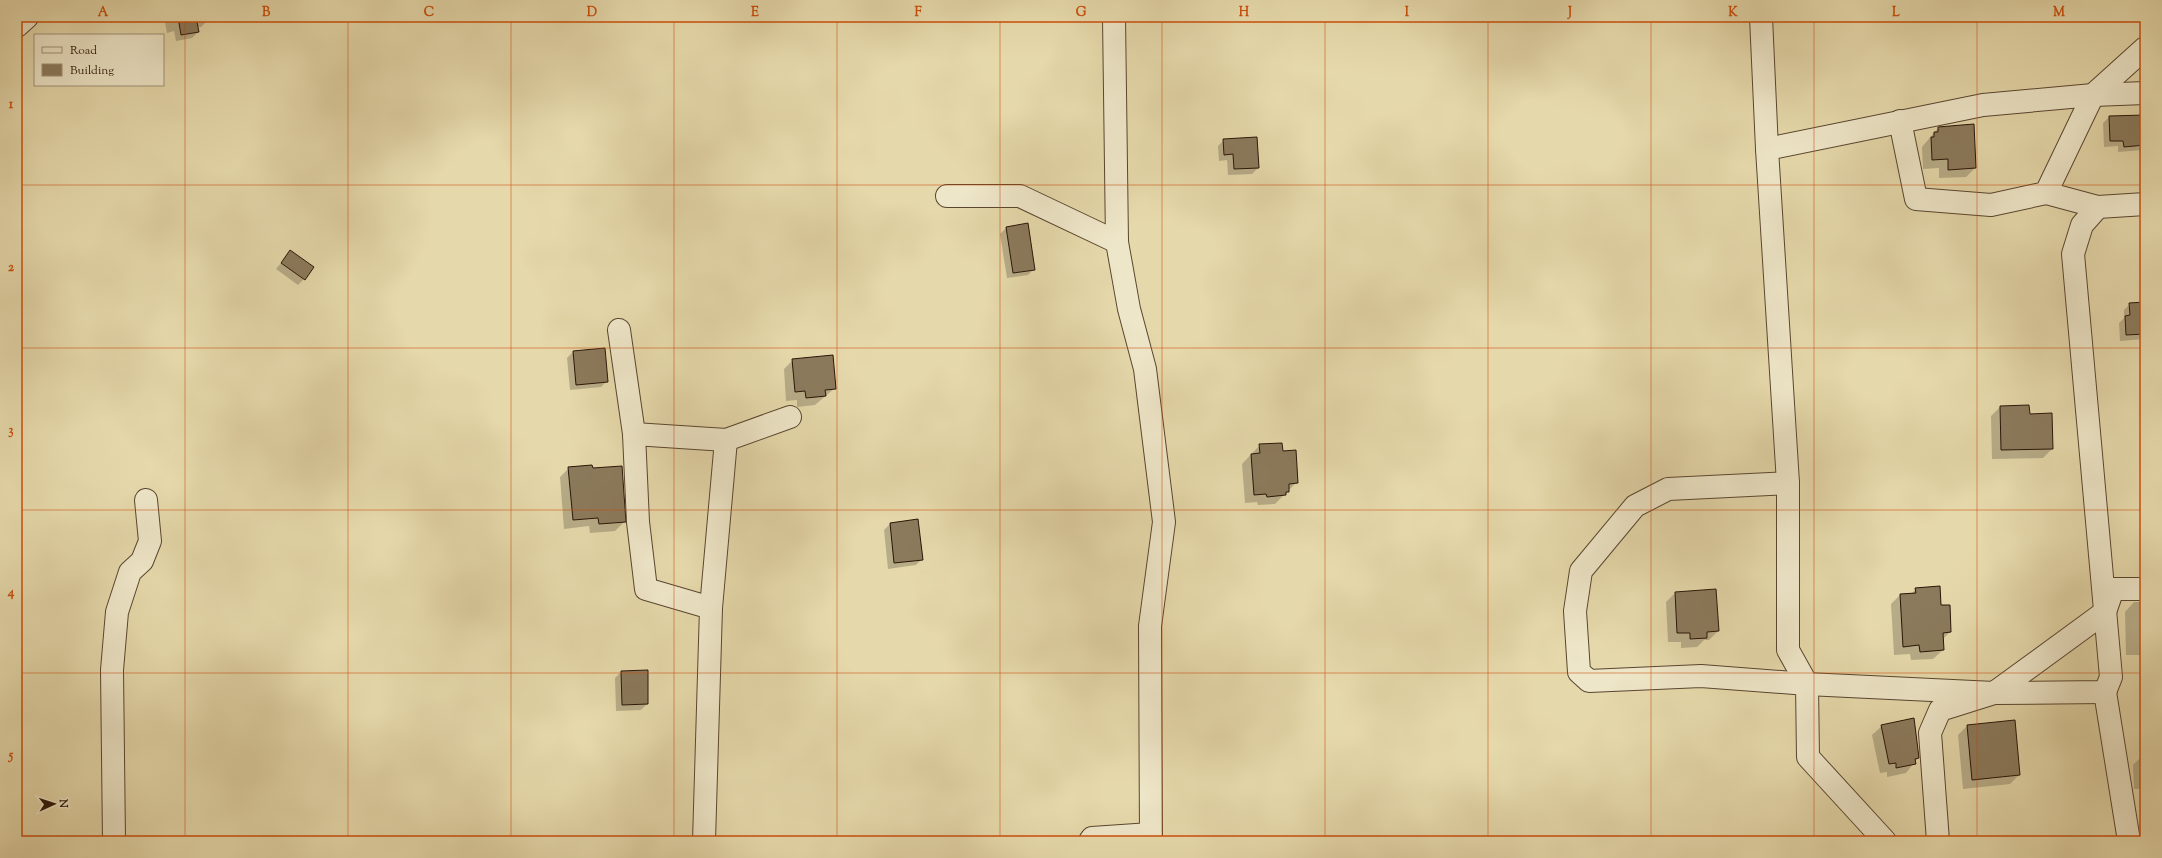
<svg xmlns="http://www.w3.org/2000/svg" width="2162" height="858" viewBox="0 0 2162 858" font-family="'Sorts Mill Goudy',serif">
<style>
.shadow{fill:#0003}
.building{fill:#8b7a5c;stroke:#2a1507}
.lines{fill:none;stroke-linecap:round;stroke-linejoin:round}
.minor-casing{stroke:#594630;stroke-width:24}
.minor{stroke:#eee6c8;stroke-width:22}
.grid{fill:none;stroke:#cc4f0b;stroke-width:1;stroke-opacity:0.55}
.neatline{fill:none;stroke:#cc4f0b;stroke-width:1.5}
.grid-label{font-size:13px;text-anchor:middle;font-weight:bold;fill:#cc4f0b}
</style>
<rect width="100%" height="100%" fill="#e5d8aa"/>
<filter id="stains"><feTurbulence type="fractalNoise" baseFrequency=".005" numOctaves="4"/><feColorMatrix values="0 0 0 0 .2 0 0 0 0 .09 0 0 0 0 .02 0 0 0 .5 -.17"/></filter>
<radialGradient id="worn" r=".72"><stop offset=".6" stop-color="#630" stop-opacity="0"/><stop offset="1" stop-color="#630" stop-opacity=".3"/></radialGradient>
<g class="shadow">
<path d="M164,17H207V21L201,27H197L198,32L192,38L176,41L174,31L167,33Z"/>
<path d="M2145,116V148L2143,150L2118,152V146L2104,147L2103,123L2109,117Z"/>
<path d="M1973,126L1975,168L1966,177L1939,178V168L1923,169L1922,147L1938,128Z"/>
<path d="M1224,140L1258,168L1252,174L1228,175L1227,160L1219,161L1218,146Z"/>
<path d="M1007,227L1034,269L1028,275L1007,278L1000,234Z"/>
<path d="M290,252L304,279L298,285L276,269Z"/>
<path d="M2145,303V339L2120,341L2119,323L2124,318V310L2130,304Z"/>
<path d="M573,352L607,381L601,387L570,390L567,358Z"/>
<path d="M793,360L835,388L815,405L797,407V400L786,401L784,369Z"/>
<path d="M2028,406L2029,415L2052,449L2043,458L1992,459L1991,416L2000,407Z"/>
<path d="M1260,445L1282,453L1297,482L1275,504L1258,505L1257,502L1245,503L1242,464Z"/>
<path d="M569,468L624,522L615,531L590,533L589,526L564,529L560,477Z"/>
<path d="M890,524L922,559L916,565L888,569L884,530Z"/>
<path d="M2145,544V575H2141V548Z"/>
<path d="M1916,589L1950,632L1942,640L1943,650L1933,659L1911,660L1910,654L1894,655L1891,604L1900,595L1911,594Z"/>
<path d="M1675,593L1718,631L1709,640H1704L1697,647L1681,648V642H1668L1666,602Z"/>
<path d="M2134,602H2145V655H2126L2125,612Z"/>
<path d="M621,672L647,704L641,710L616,711L615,678Z"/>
<path d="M17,677L21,731L17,734Z"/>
<path d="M2014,721L2019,775L2010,784L1963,789L1958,735L1967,726Z"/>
<path d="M1882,726L1918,758L1906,773L1887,777V772L1880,773L1872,735Z"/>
<path d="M2145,758V789H2134L2133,765L2139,759Z"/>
</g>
<g class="building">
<path d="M178,17H196L199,32L181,35Z"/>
<path d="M2145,115V145L2124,147L2123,141H2110L2109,116Z"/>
<path d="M1974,124L1976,168L1948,170V159L1932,160L1931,137H1934V132H1938V127Z"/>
<path d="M1257,137L1259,168L1234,169L1233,154L1224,155L1223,139Z"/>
<path d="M1028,223L1035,270L1013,273L1006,227Z"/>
<path d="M290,250L314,267L305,280L281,263Z"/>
<path d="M2145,302V334L2126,335L2125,316L2130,315L2129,303Z"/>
<path d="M605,348L608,382L576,385L573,351Z"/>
<path d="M833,355L836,389L825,390L826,396L806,398L805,391L795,392L792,359Z"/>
<path d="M2029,405L2030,414L2052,413L2053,449L2001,450L2000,406Z"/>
<path d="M1282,443L1283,451L1296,450L1298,483L1289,484V492H1286V495L1267,497L1266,494L1254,495L1251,454L1260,453L1259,444Z"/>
<path d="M592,465L593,468L622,466L626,522L599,524L598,518L573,520L568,467Z"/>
<path d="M918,519L923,560L894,563L890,523Z"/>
<path d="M1940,586L1941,605H1950L1951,632L1943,633L1944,650L1920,652L1919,645L1903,647L1900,594L1916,593L1915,588Z"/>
<path d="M1716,589L1719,631L1707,632V638L1690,639V633H1677L1675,592Z"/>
<path d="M648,670V704L622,705L621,671Z"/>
<path d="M1914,718L1919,758L1915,759L1916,764L1896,768V763L1889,764L1881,725Z"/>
<path d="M2015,720L2020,775L1972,780L1967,725Z"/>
</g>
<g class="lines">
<g class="minor-casing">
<g id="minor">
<path d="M1114,17L1117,242L1129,309L1145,369L1164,522L1150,626L1151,841"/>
<path d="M1761,17L1767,149L1788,483V650L1807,684L1994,693L2105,612L2113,589H2145"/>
<path d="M17,26L27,17"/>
<path d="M1900,121L1916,199L1991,205L2046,193L2093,95L2145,48"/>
<path d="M1767,149L1983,105L2093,95L2145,93"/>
<path d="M2046,193L2098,207"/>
<path d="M947,196H1020L1117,242"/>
<path d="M619,330L634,434L638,522L646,589L711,608L704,841"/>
<path d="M634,434L726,440L790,417"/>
<path d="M1788,483L1668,489L1635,506L1581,571L1575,611L1579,672L1589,681L1701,676L1807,684L1808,757L1885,841"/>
<path d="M711,608L726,440"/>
<path d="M2105,692L2129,841"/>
<path d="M114,841L112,670L117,612L130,572L142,561L150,541L146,500"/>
<path d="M1090,841L1092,838L1151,834"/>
<path d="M1938,841L1930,733L1940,710L1994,693L2105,692L2111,677L2073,254L2082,225L2098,207L2145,204"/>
</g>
</g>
<use href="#minor" class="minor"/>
</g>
<path class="grid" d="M185,17V841M348,17V841M511,17V841M674,17V841M837,17V841M1000,17V841M1162,17V841M1325,17V841M1488,17V841M1651,17V841M1814,17V841M1977,17V841M17,185H2145M17,348H2145M17,510H2145M17,673H2145"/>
<rect width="2162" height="858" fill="none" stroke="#e5d8aa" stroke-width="44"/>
<rect x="34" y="34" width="130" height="52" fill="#eee6c8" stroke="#a0927b"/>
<rect x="42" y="47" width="20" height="6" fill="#eee6c8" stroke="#a0927b"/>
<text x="70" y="54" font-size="12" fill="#2a1507">Road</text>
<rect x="42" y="64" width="20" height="12" fill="#8b7a5c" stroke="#a0927b"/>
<text x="70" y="74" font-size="12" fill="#2a1507">Building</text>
<g transform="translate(54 804) rotate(87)" stroke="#eee6c8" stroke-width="3" paint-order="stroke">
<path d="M0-3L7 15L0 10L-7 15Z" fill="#2a1507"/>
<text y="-6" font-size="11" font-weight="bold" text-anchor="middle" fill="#2a1507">N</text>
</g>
<rect x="22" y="22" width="2118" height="814" class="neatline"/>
<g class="grid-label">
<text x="103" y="16">A</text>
<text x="266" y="16">B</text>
<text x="429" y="16">C</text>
<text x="592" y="16">D</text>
<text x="755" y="16">E</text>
<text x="918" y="16">F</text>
<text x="1081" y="16">G</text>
<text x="1244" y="16">H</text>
<text x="1407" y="16">I</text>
<text x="1570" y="16">J</text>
<text x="1733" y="16">K</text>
<text x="1896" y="16">L</text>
<text x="2059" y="16">M</text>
<text x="11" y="108">1</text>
<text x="11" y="271">2</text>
<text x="11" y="434">3</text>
<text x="11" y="596">4</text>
<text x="11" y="759">5</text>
</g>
<rect width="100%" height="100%" filter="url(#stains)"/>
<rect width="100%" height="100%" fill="url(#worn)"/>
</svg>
